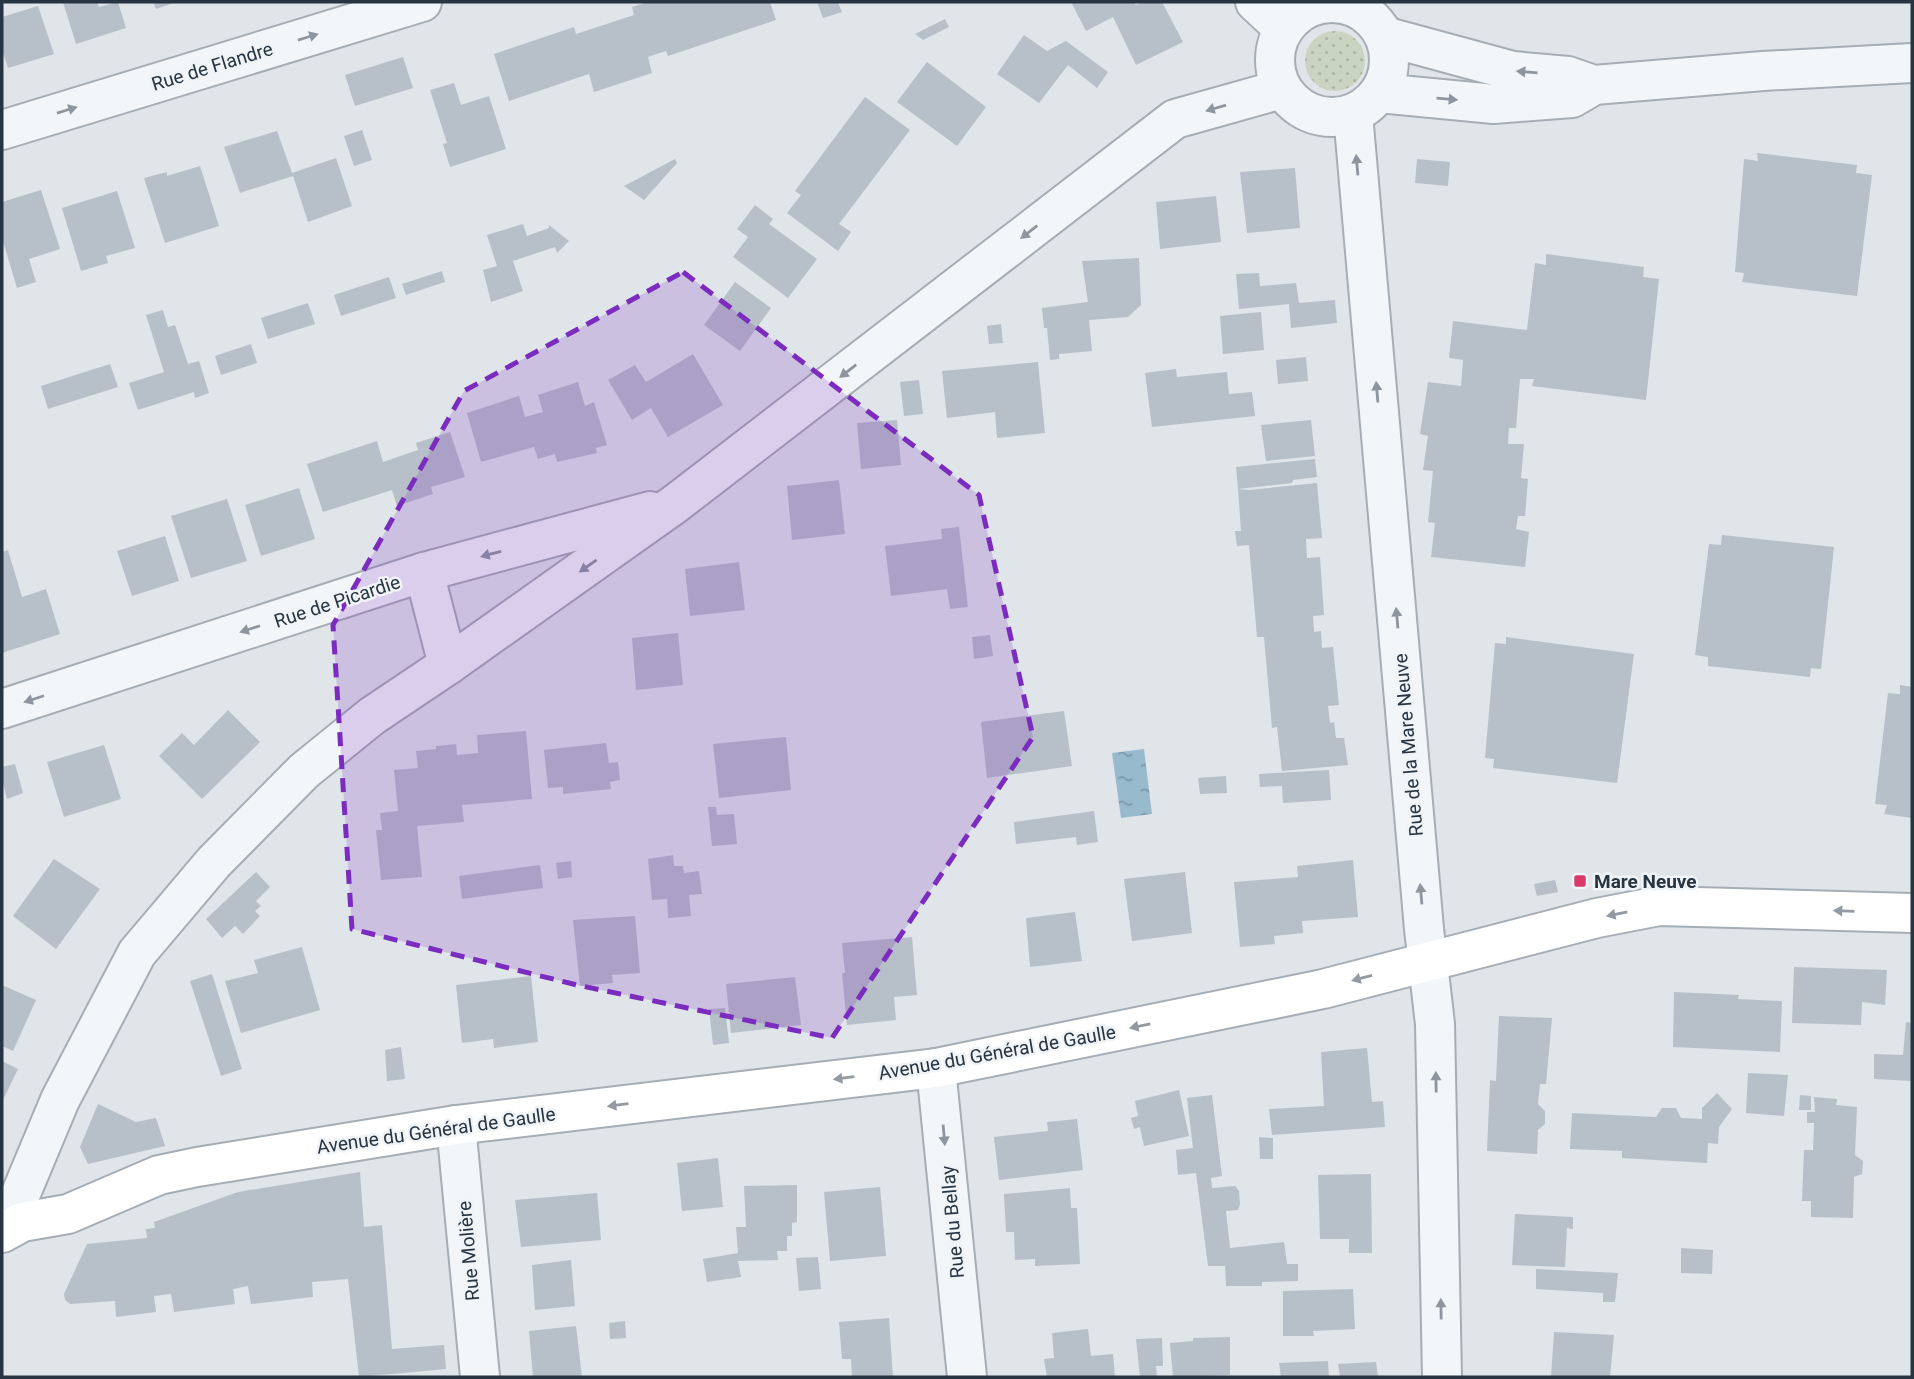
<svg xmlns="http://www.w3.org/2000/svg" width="1914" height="1379" viewBox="0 0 1914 1379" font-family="Roboto,sans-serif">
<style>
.grass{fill:url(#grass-dots)}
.water{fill:url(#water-ripples)}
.building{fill:#b7bfc8}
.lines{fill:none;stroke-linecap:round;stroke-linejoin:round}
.street-casing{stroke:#a5adb5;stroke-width:42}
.secondary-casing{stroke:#a5adb5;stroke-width:42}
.street{stroke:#f3f6f8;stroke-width:38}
.secondary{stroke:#fff;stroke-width:38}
.oneway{fill:#8d969e}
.oneway2{fill:#939aa1}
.marked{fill:#7b2cbf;fill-opacity:0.2;stroke:#7b2cbf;stroke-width:5;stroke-dasharray:14 9;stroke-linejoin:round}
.poi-dot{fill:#da3a6b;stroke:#f0f4f7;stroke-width:2.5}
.labels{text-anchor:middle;stroke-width:5;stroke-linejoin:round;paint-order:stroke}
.street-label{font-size:19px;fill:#273543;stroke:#f0f4f7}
.poi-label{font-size:19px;font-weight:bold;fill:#273543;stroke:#f0f4f7;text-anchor:start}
</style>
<defs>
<pattern id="grass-dots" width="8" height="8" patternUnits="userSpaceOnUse" patternTransform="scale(1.75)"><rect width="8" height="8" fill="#c9d5c0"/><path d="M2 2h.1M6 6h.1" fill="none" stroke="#adb7a6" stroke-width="1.8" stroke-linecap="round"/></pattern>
<pattern id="water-ripples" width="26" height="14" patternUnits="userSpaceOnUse" patternTransform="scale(1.75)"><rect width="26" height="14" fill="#98bacd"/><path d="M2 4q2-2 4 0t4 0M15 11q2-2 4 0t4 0" fill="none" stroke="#7c98a8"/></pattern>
</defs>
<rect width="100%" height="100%" fill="#e0e5ea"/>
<circle class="grass" cx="1335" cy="61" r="30"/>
<path class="water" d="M1144,749L1152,814L1121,818L1112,753Z"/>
<g class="building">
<path d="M63,2H97L99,7L118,2L126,28L76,44Z"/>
<path d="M153,2H176L156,9Z"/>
<path d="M648,2H770L776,20L668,56L666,51L648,57L652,73L594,92L589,74L509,101L494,54L574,27L576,34L634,15L632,7Z"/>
<path d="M817,2H838L842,12L823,18Z"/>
<path d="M1071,2H1134L1136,5L1143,2H1162L1183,42L1136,65L1113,17L1086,31Z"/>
<path d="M38,6L54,54L8,68L2,50V17Z"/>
<path d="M945,19L949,27L923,40L915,34Z"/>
<path d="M1024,35L1047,51L1066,41L1108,72L1097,88L1068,65L1039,103L997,74Z"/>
<path d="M403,57L413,88L355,106L345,75Z"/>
<path d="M927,62L986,107L957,146L897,102Z"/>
<path d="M454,83L461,105L489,96L506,149L450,167L443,144L447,143L430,90Z"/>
<path d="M865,97L910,130L839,224L851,232L838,251L787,213L801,195L795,191Z"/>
<path d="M362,130L372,160L354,166L344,136Z"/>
<path d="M277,131L292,173L336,158L352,206L308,222L293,176L240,193L224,147Z"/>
<path d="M1757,153L1857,165L1856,173L1872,175L1857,296L1742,282L1744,273L1735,272L1744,159L1758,161Z"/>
<path d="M675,159L677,163L644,200L624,186Z"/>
<path d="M1417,159L1450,162L1448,186L1415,183Z"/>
<path d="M200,166L219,226L165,243L144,178L167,172V176Z"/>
<path d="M1295,168L1300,228L1247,233L1240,172Z"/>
<path d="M41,190L60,249L29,259L36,282L17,288L2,238V202Z"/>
<path d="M117,191L135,248L106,256L108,263L81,271L62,208Z"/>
<path d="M1216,196L1221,242L1160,249L1156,202Z"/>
<path d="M755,205L773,219L769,224L817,259L788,298L733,257L748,237L737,229Z"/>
<path d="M523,224L527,236L549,228V225L569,241L557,253L555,247L513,261L523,291L491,302L483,270L497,266L487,235Z"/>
<path d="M1546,254L1644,267L1643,277L1659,279L1646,400L1532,386L1534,379H1520L1516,428H1509L1508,444H1524L1521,478L1528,479L1525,516H1518L1516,529L1529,532L1525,567L1431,557L1435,523L1428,522L1433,471L1423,470L1428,436L1420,434L1428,382L1461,386L1463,360L1449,358L1453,321L1527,330L1535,263L1546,265Z"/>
<path d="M1139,258L1141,305L1128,317L1089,320L1092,351L1059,354V359L1050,360L1047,328H1044L1042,308L1088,302L1082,261Z"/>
<path d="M442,271L445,282L406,295L402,284Z"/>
<path d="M1259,273L1260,286L1296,283L1299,303L1335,300L1337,323L1291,328L1289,304L1239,309L1236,274Z"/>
<path d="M389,277L396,298L341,316L334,295Z"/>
<path d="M735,282L771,308L740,351L704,325Z"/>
<path d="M308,303L315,324L268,339L261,318Z"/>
<path d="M163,310L168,327L175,325L188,364L199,361L209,393L195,398L194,392L138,410L129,383L164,372L146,315Z"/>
<path d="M1261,312L1264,350L1223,354L1220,316Z"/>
<path d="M1001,324L1003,343L989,344L987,326Z"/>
<path d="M251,344L257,363L221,375L215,356Z"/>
<path d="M693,354L723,405L668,437L651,408L632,420L608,380L635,365L646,382Z"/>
<path d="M1306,357L1308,381L1278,384L1276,360Z"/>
<path d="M1038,362L1045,433L997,438L995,412L947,418L942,371Z"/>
<path d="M110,364L118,387L48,409L41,386Z"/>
<path d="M1176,369L1177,377L1227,372L1229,394L1252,392L1255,416L1152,427L1145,373Z"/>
<path d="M919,380L923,414L904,416L900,382Z"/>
<path d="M578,382L585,406L594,402L607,445L596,448L597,453L557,462L555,454L538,459L534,447L481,462L467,413L519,396L525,417L543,412L538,395Z"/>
<path d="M897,420L901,465L861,469L857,423Z"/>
<path d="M1311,420L1315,456L1266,461L1261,425Z"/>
<path d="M450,432L465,477L431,487L433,494L397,506L392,490L323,512L307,464L377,441L383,462L418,450L416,443Z"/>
<path d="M1315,459L1317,477L1293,480L1292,483L1238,489L1236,467Z"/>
<path d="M839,480L845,534L792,540L787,486Z"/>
<path d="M1317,483L1322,538L1306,539L1307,558L1320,557L1324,615L1313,616L1314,632L1321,631L1322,648L1333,647L1339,705L1328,706L1330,723L1334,722L1336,738H1344L1348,765L1282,771L1277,727L1272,728L1264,637H1257L1249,545L1237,546L1235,531H1241L1238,489L1249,490Z"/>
<path d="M299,488L315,539L261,556L245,505Z"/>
<path d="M227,499L247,561L191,578L171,516Z"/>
<path d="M959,527L968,607L950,609L947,589L891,596L885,546L942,539L941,529Z"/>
<path d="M1722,535L1834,547L1821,669L1811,668L1810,677L1708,666V657L1695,655L1709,544L1721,545Z"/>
<path d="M165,536L179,581L132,596L117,551Z"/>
<path d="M8,550L22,597L46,589L60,634L2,653V552Z"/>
<path d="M739,562L745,610L690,616L685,569Z"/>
<path d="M678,633L683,685L636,690L632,638Z"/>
<path d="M990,635L993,656L974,659L972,637Z"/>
<path d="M1506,637L1634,654L1617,783L1493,768L1494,759L1485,758L1495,643L1506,644Z"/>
<path d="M1900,685L1912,687V818L1884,814L1887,805L1875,804L1888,693L1900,694Z"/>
<path d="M228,710L260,742L202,799L159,756L182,733L194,745Z"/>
<path d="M1064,711L1072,766L987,778L981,722Z"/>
<path d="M526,731L532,799L462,805L464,822L417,826L422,877L381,880L376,830H382L380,813L398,811L394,770L418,768L416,751L436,749V746L456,744L457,755L478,753L477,735Z"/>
<path d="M786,737L791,790L719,798L713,744Z"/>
<path d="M606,743L609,763L618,762L620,780L610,782L611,789L563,794V787L548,788L544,750Z"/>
<path d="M104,745L121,799L64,817L47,762Z"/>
<path d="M15,764L23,793L7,799L2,779V767Z"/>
<path d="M1329,770L1331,800L1283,803L1282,786L1260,787L1259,774Z"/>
<path d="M1226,776L1227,793L1200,794L1198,778Z"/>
<path d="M708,807H716L717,815L734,814L737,844L712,846Z"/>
<path d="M1094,811L1098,842L1077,845L1076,837L1016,844L1014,822Z"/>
<path d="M673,855L674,866H683L684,873L699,871L702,894L689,895L691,916L668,918L667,899L652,900L648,859Z"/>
<path d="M54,859L100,889L56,949L13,916Z"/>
<path d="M1353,860L1358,917L1302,921L1303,933L1274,936L1275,944L1240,947L1234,882L1298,877L1297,866Z"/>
<path d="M571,861L572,877L558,879L556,863Z"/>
<path d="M540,865L543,888L462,899L459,876Z"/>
<path d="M256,872L270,887L256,901L261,906L255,911L260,916L243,934L235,926L222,938L206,919Z"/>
<path d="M1185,872L1192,933L1132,941L1124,879Z"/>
<path d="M1555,880L1558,892L1537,896L1534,884Z"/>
<path d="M1075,912L1082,961L1030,967L1026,918Z"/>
<path d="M635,916L640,973L612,975L613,983L580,986L573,920Z"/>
<path d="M912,937L917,995L894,997L896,1020L847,1025L842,973H845L842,943Z"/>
<path d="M302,947L320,1010L241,1033L225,981L258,973L254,960Z"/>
<path d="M1794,967L1887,970L1885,1005L1862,1002L1861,1025L1792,1023Z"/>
<path d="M212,974L242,1069L221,1076L190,981Z"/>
<path d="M531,976L538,1042L494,1048L493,1039L462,1043L456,985Z"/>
<path d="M795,977L801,1025L731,1033L726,984Z"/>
<path d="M2,985L36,1000L13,1051L2,1046Z"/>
<path d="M1674,992L1739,995L1738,999L1782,1001L1780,1052L1673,1047Z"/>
<path d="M725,1008L729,1043L713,1045L709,1009Z"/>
<path d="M1499,1016L1552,1018L1546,1084H1540L1538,1104L1545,1111V1124L1538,1130L1537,1154L1487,1151L1490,1080L1496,1081Z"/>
<path d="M1906,1022L1912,1023V1081L1874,1079V1054L1903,1055Z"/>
<path d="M401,1047L405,1079L387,1081L385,1050Z"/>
<path d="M1367,1048L1372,1102L1383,1101L1385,1127L1272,1135L1269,1109L1324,1106L1321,1052Z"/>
<path d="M2,1061L18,1069L2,1102Z"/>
<path d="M1748,1073L1788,1075L1784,1116L1746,1113Z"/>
<path d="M1179,1090L1189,1136L1144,1146L1140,1127L1134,1129L1131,1118L1138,1116L1135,1101Z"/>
<path d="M1717,1093L1732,1109L1719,1127L1718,1144L1708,1143L1707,1163L1622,1158V1151L1570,1149L1572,1113L1656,1117L1662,1108H1676L1681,1118L1702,1119V1108Z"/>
<path d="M1212,1095L1222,1176L1211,1178L1212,1188L1235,1186L1239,1191L1240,1204L1238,1210L1226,1211L1230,1248L1284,1242L1287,1264H1298V1281L1262,1282V1286H1226L1225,1266H1208L1196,1173L1178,1175L1176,1150L1193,1148L1187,1098Z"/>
<path d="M1800,1095L1811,1096V1110H1799Z"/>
<path d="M1814,1097L1837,1099L1836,1105L1857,1107L1855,1155L1863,1161L1862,1174L1854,1177L1853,1218L1811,1217V1201H1802L1804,1150H1813L1814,1123H1807V1112H1815Z"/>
<path d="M98,1104L136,1122L156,1118L165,1146L88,1164L80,1147Z"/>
<path d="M1077,1119L1083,1170L999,1180L994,1137L1048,1131L1047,1122Z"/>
<path d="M1259,1137L1273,1138V1159H1260Z"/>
<path d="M718,1158L723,1207L682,1211L677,1163Z"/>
<path d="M360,1172L364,1227L382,1225L392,1349L444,1345L446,1369L359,1377L348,1279L312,1282L313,1297L251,1304L248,1286L233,1289L235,1304L174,1312L171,1294L154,1296L156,1312L116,1317L115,1301L70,1304L65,1300L64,1294L87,1244L147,1238L146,1229L155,1228L154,1222L238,1192Z"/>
<path d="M1371,1174L1372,1253H1349V1239H1320L1318,1175Z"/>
<path d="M797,1185V1222L792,1223V1236H787V1251H777L778,1260L738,1261L741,1277L707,1282L703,1259L738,1253L736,1227H746L744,1186Z"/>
<path d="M880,1187L886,1256L830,1261L824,1192Z"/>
<path d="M1070,1188L1071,1208H1077L1080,1264L1035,1266V1259L1015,1260L1014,1232H1006L1004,1194Z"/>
<path d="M597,1193L601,1240L521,1247L515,1200Z"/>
<path d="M1515,1214L1573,1217V1229L1567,1228L1565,1267L1512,1265Z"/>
<path d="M1681,1248L1713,1250L1712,1274L1681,1273Z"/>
<path d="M818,1257L821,1289L799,1291L796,1258Z"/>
<path d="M571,1260L575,1306L535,1310L532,1265Z"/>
<path d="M1536,1269L1618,1273L1615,1302H1603V1293L1536,1289Z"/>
<path d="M1353,1289L1355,1329L1313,1331L1314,1336H1283V1291Z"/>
<path d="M889,1318L893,1377H852L851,1359H842L839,1322Z"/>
<path d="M625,1321L626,1338L610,1339L609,1323Z"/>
<path d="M576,1326L582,1377H533L529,1331Z"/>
<path d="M1088,1329L1091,1356L1113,1354L1115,1377H1047L1044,1359L1054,1358L1052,1333Z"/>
<path d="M1554,1332L1614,1335L1610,1377H1551Z"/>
<path d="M1230,1337V1375L1173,1377L1170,1343L1193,1341V1338Z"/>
<path d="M1162,1338L1163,1366H1156L1157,1377H1140L1136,1339Z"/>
<path d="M1328,1361L1329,1377H1281L1279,1363Z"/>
<path d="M1376,1362L1378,1377H1340L1338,1364Z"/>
</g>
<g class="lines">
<g class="street-casing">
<g id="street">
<path d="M1255,2L1284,29"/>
<circle cx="1332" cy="60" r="57"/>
<path d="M1384,36L1513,71L1568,76L1594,85L1763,71L1912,63"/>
<path d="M1379,93L1494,104L1572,98L1589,88"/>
<path d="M1353,114L1424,929L1435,1024L1442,1377"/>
<path d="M2,130L422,2"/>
<path d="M424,572L448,665"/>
<path d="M2,709L424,572L650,511"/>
<path d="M936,1068L967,1377"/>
<path d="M456,1125L480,1377"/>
<path d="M22,1222L19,1198L60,1100L137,953L214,862L304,771L372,716L448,665L675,504L1175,119L1282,89"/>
</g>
</g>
<g class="secondary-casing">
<path id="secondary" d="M2,1233L22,1222L68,1214L159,1175L197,1167L456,1125L936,1068L1323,989L1597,918L1659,906L1912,913"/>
</g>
<use href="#street" class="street"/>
<use href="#secondary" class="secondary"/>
</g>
<defs><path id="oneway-solid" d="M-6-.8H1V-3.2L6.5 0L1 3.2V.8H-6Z" transform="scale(1.75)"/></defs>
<g class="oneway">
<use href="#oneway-solid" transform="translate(308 37) rotate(-17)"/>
<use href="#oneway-solid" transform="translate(1527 72) rotate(-175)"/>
<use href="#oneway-solid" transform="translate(1447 99) rotate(5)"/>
<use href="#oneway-solid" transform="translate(1216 108) rotate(164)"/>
<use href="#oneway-solid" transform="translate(67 110) rotate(-17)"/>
<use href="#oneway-solid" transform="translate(1357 165) rotate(-95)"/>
<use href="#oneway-solid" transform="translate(1029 232) rotate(142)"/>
<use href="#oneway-solid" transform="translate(848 371) rotate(142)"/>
<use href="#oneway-solid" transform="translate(1377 392) rotate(-95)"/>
<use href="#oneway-solid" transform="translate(491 554) rotate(165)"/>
<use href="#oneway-solid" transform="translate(588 566) rotate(145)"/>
<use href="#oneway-solid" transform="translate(1397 618) rotate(-95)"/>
<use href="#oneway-solid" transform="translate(250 629) rotate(162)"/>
<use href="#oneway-solid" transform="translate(34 699) rotate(162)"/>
<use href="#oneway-solid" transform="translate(1421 894) rotate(-95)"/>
<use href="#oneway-solid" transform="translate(1436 1082) rotate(-91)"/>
<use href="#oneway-solid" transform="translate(944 1135) rotate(85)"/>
<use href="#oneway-solid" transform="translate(1441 1309) rotate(-91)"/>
</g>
<g class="oneway2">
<use href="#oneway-solid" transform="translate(1844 911) rotate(-178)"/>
<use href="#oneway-solid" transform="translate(1617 914) rotate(169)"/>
<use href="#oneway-solid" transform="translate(1362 978) rotate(165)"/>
<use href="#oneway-solid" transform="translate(1140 1026) rotate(169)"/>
<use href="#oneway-solid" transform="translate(844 1078) rotate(173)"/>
<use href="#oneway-solid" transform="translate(618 1105) rotate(173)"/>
</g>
<path class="marked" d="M683,272L979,495L1033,737L832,1038L577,985L352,929L333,625L464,391Z"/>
<rect class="poi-dot" x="1573" y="874" width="14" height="14" rx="3.5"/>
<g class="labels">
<g class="street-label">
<text transform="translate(212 66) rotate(-17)" y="7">Rue de Flandre</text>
<text transform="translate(337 601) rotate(-18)" y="7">Rue de Picardie</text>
<text transform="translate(1408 745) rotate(-95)" y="7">Rue de la Mare Neuve</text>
<text transform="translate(997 1052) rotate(-10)" y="7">Avenue du Général de Gaulle</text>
<text transform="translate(436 1130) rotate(-8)" y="7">Avenue du Général de Gaulle</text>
<text transform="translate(952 1222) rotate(-95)" y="7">Rue du Bellay</text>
<text transform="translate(468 1251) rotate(-95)" y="7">Rue Molière</text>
</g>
<g class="poi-label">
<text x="1594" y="888">Mare Neuve</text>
</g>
</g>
<rect width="1914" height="1379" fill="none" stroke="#273543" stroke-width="7"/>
</svg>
